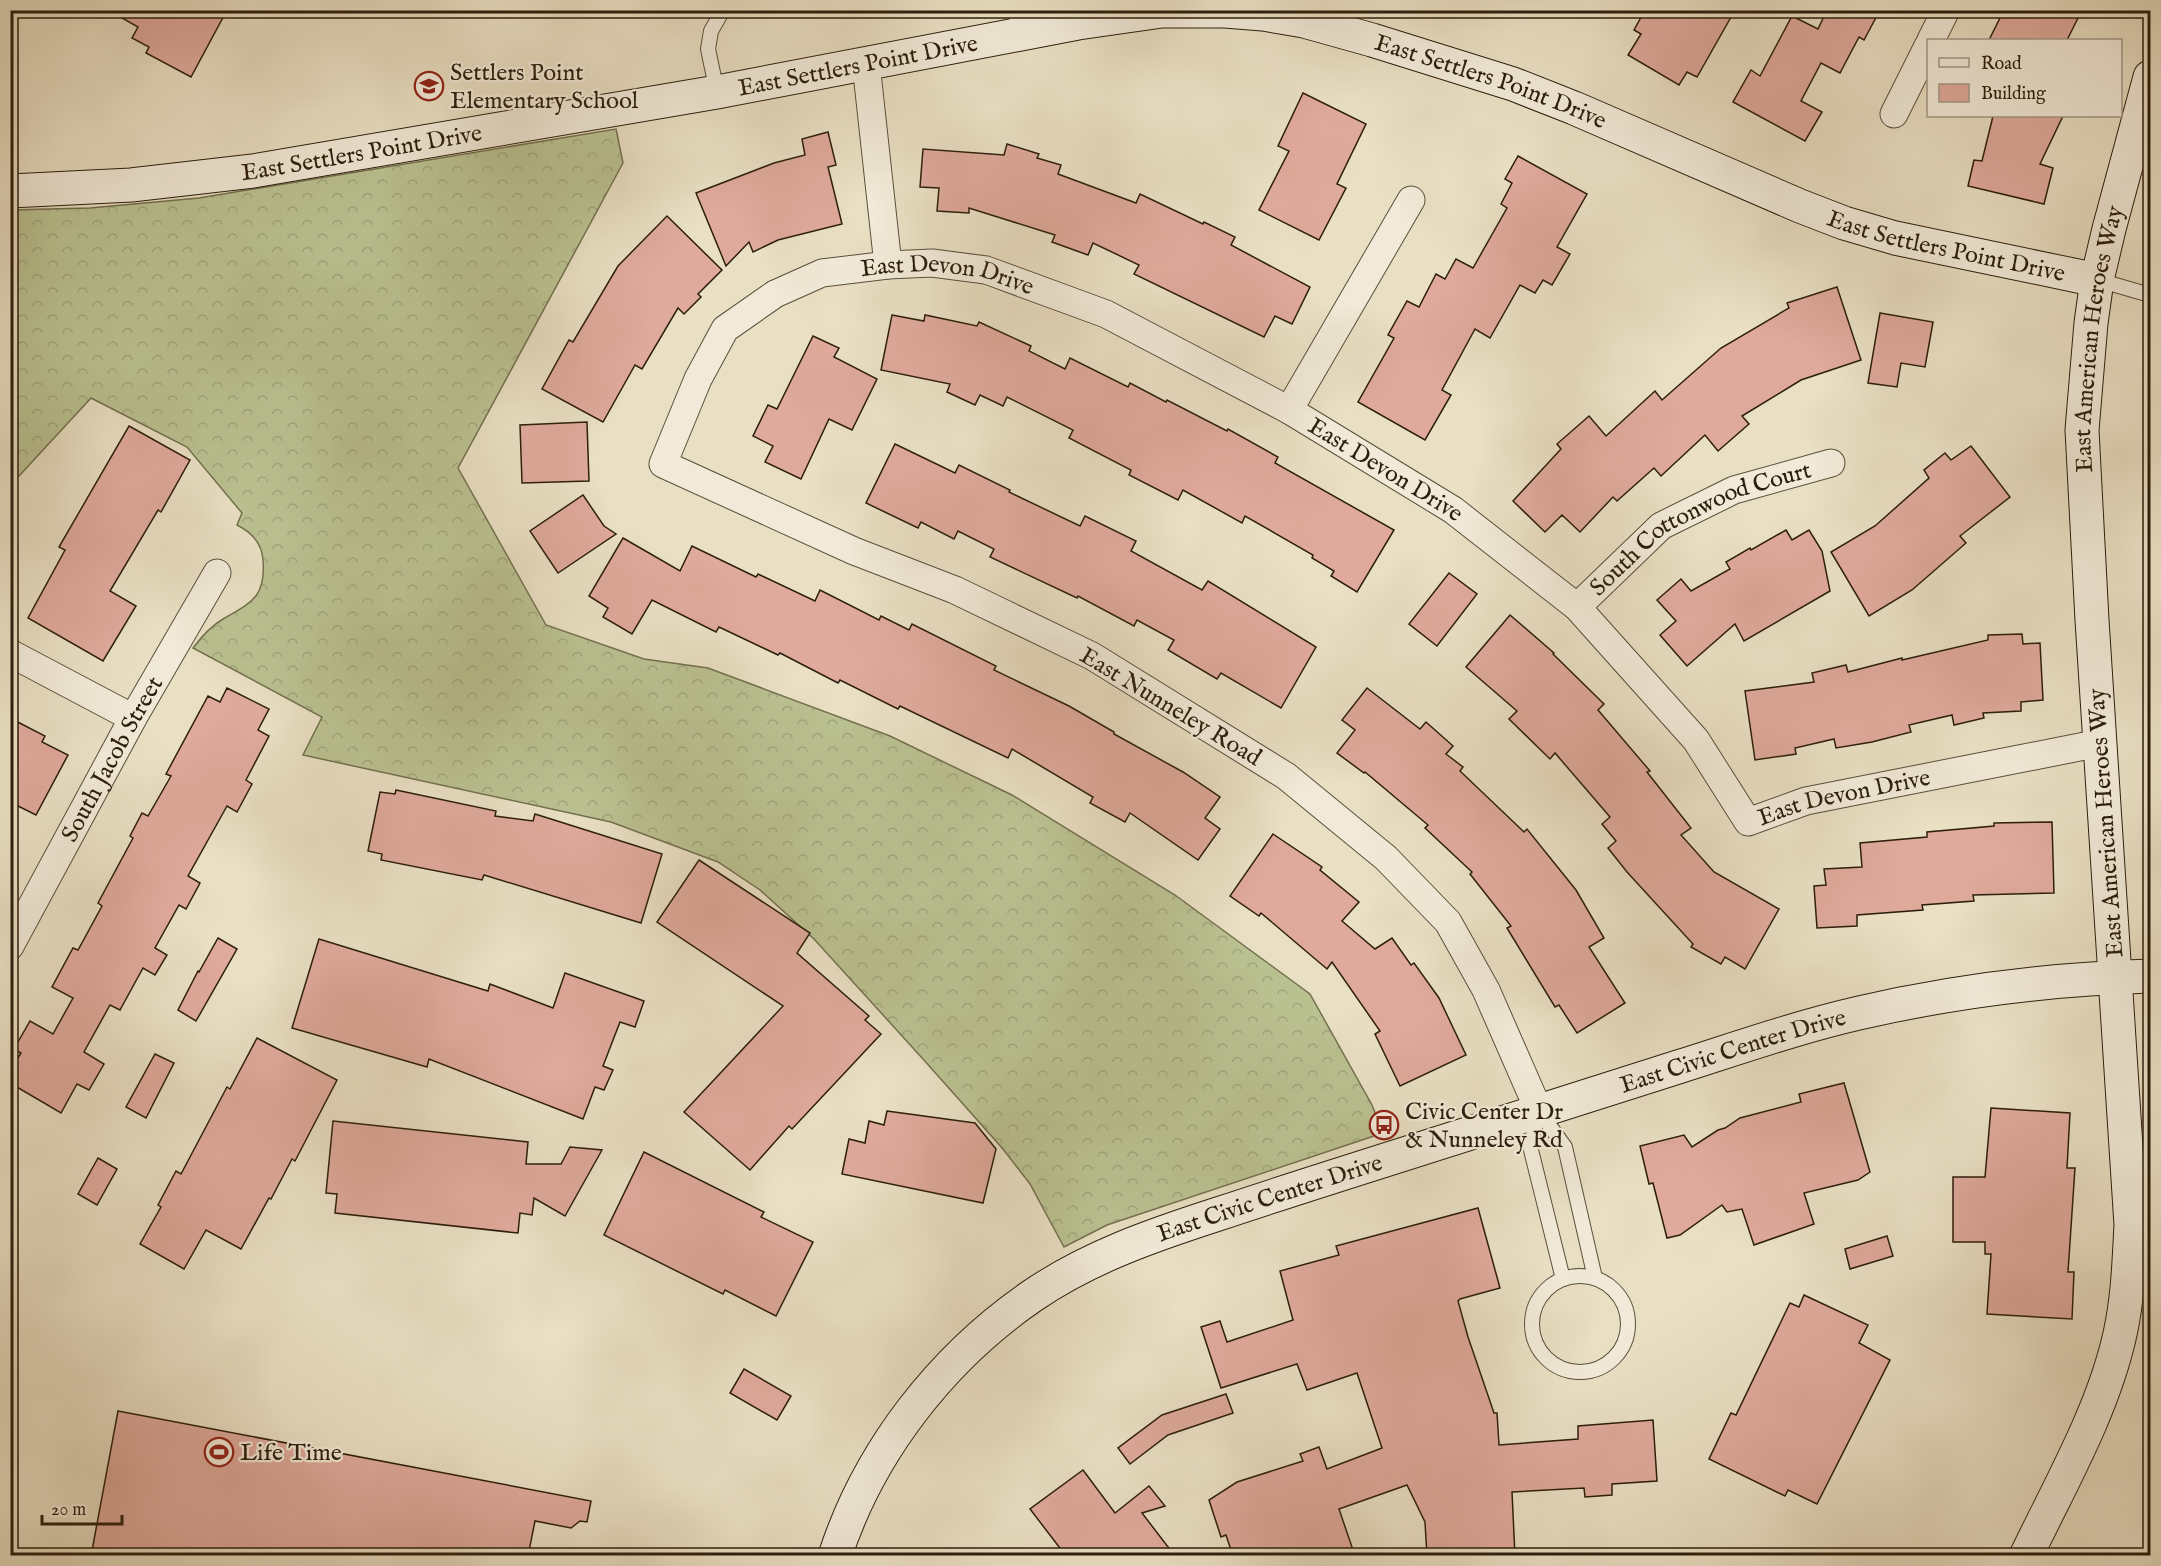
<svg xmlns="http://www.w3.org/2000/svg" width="2161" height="1566" viewBox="0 0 2161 1566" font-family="'IM FELL English',serif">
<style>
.forest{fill:url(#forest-crowns);stroke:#73704e;stroke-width:1.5}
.building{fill:#dfa99b;stroke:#2c1e0c;stroke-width:1.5}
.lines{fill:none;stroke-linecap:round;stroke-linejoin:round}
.lane-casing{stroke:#5b4e3a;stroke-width:16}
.street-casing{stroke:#5b4e3a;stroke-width:29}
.secondary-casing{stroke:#2c1e0c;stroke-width:35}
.lane{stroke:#f1ead8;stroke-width:14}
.street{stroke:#f1ead8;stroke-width:27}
.secondary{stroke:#f1ead8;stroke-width:33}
.labels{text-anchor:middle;stroke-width:4.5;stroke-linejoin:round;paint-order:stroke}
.street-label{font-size:24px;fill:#2c1e0c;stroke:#f1ead8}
.poi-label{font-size:24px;fill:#2c1e0c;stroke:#f1ead8;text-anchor:start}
</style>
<defs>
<pattern id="forest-crowns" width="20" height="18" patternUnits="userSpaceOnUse" patternTransform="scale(1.5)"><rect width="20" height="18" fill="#bac191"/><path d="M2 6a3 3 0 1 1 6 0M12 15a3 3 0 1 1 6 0" fill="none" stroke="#a0a57c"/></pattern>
</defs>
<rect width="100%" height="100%" fill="#e9dfc3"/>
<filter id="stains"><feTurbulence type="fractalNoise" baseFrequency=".00333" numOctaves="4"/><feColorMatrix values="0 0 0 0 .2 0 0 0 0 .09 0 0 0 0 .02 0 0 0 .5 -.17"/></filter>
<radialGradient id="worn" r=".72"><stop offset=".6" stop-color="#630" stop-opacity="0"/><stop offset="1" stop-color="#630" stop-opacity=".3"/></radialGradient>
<path class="forest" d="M616,129L623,163L458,468L546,625L644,659L708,668L890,736L1012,795L1175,895L1310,994L1372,1105L1383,1133L1107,1225L1064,1247L1030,1184L1003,1149L923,1059L814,939L760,890L718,862L611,822L303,755L322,717L193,648C202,636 211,626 223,619C252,602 266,597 263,560C262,543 251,532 237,525L242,513L187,447L91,398L19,476L11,471L10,210L90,208L199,198Z"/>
<g class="building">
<path d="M108,10H227L191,77L146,53L149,47L132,38L138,27Z"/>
<path d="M1645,10H1735L1697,77L1687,72L1679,85L1628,55L1641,34L1634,30Z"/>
<path d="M1827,10H1880L1864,40L1859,37L1840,73L1821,63L1801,101L1822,112L1805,141L1733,102L1751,70L1760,76L1792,16L1818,29Z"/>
<path d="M2004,10H2082L2067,40H1989Z"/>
<path d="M1303,93L1366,124L1337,184L1346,188L1319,240L1259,210L1289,151L1278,146Z"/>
<path d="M1993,116H2063L2040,164L2053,168L2044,204L1968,186L1974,160L1982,161Z"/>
<path d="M828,132L836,165L828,167L842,224L778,240L753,252L749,242L726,266L696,193L774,163L805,155L802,139Z"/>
<path d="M1007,144L1039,154L1037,158L1061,165L1058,174L1136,203L1140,194L1203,224L1204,222L1235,237L1231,245L1310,287L1292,324L1275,316L1264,337L1134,274L1139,265L1093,243L1088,255L1052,242L1055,235L969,208V213L937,211L939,188L920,187L923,149L1004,155Z"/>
<path d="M1518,156L1587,194L1557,247L1570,254L1552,285L1543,280L1535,293L1520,285L1490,338L1475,329L1442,390L1451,395L1425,440L1358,402L1394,338L1388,335L1407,301L1419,307L1436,274L1445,279L1456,259L1473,268L1507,208L1501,204L1512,183L1505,179Z"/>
<path d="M667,216L722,270L698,294L701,297L684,314L678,308L642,369L635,365L603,422L542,389L569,340L573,342L618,266Z"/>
<path d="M1837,287L1861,360L1801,380L1742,416L1749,424L1718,451L1705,435L1661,476L1654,468L1617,501L1613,497L1580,532L1562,515L1545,532L1513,501L1561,449L1557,444L1589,416L1606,436L1655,391L1662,400L1721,348L1789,308L1787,303Z"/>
<path d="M1880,313L1933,322L1925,367L1901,363L1897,387L1868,383Z"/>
<path d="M892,315L924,321L925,315L977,326L979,322L1031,346L1029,351L1065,369L1070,358L1128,387L1130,383L1166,402L1167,400L1227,431L1228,429L1278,457L1275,463L1394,530L1357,592L1331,576L1334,571L1312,558L1313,555L1245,516L1242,523L1183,490L1178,500L1129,475L1131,470L1069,438L1073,430L1007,397L1003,406L980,395L975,405L947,392L950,384L881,370Z"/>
<path d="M813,336L839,348L834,357L877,379L852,430L829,419L801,479L765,462L773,446L753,436L768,405L777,409Z"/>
<path d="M587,422L589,481L522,483L520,425Z"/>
<path d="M129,426L190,460L161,512L158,510L110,591L136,606L103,661L28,618L65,550L59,547Z"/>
<path d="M895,444L955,473L959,465L1010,490L1009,492L1080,526L1085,516L1136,541L1131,551L1202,590L1208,581L1316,647L1281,708L1221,673L1217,679L1168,650L1174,640L1137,620L1134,626L1078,596L1077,598L990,557L994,549L958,531L954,539L921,522L918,528L866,503Z"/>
<path d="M1971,446L2010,497L1960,536L1966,543L1912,590L1869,616L1831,552L1875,526L1929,478L1924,470L1945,453L1951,460Z"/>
<path d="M583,495L604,526L616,534L558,573L530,531Z"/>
<path d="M1786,530L1792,540L1809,530L1822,551L1830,591L1744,641L1735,624L1687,666L1660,635L1676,621L1657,600L1681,579L1691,591L1730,569L1726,562L1750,548L1751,550Z"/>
<path d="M623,538L680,571L692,546L756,577L758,574L815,601L820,590L879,620L881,616L909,630L912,624L996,666L994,670L1069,706L1114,732V734L1183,772L1220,797L1205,818L1220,829L1198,860L1130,813L1125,822L1090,803L1093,797L1012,749L1008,758L900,706L898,709L840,680L838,683L780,653L778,655L719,627L716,632L652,600L632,634L603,617L608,608L589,596Z"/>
<path d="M1449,573L1477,594L1437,646L1409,624Z"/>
<path d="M1510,615L1554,653L1553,654L1604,704L1598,710L1650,771L1647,772L1691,828L1681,835L1714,872L1779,909L1745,969L1725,957L1721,964L1691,947L1693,944L1627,872L1608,848L1616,841L1602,824L1610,817L1555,753L1550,759L1509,719L1517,711L1466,667Z"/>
<path d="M2022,634L2023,644L2040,643L2043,700L2021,702V711L1983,713L1984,718L1954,725L1952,715L1909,725L1911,732L1872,742L1836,748L1834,739L1795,748L1796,754L1755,760L1745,691L1814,682L1812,673L1846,665L1848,672L1902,658V660L1988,640V635Z"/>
<path d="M227,688L269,709L258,730L269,736L246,780L252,784L237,812L227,806L188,876L200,883L186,909L179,905L155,948L167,955L155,975L143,968L120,1010L110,1005L84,1052L104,1064L89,1090L77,1084L61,1113L10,1083V1071L21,1053L14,1049L30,1021L53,1034L73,998L52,987L73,948L78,950L102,906L98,903L133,838L130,836L142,813L148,816L171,776L166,774L208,696L220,702Z"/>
<path d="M1367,688L1420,729L1426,722L1453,746L1446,754L1463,767L1460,771L1524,832L1527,829L1576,890L1604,938L1589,947L1625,1003L1577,1033L1559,1005L1555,1007L1507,928L1511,926L1470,874L1472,872L1425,828L1428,825L1365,772L1364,773L1337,753L1355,730L1342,720Z"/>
<path d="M10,718L45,736L42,742L68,755L36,815L10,802Z"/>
<path d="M396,790L496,811L495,816L533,821L535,814L662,854L641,923L484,875L482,880L381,860L382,854L368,851L380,792L395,794Z"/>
<path d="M2052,822L2054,893L1973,895L1974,901L1922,905L1923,910L1857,915V926L1817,928L1814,886L1826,885L1824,869L1862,867L1860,843L1927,837V832L1994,826V823Z"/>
<path d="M1273,834L1322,867L1320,870L1359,902L1342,921L1375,949L1392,938L1411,965L1414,963L1439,998L1466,1055L1400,1086L1375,1034L1380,1031L1332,962L1327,969L1261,913L1259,916L1230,896Z"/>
<path d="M699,860L810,933L797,953L869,1016L865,1020L881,1034L792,1129L789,1126L750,1170L684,1112L783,1006L657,922Z"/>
<path d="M218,938L237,949L196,1021L178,1010L198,971L199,972Z"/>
<path d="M319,939L488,991L490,984L553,1008L565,973L644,1001L635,1027L620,1022L603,1066L613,1070L604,1090L595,1087L583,1119L429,1059L427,1067L292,1028Z"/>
<path d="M257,1038L337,1080L295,1161L292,1159L271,1199L269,1198L241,1249L206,1230L184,1269L140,1244L161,1207L158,1205L176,1171L181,1174L227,1087L230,1089Z"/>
<path d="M155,1054L174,1063L146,1118L126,1107Z"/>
<path d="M1844,1083L1870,1172L1858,1180L1804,1193L1814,1224L1754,1245L1742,1209L1727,1212L1722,1205L1680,1235L1667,1238L1653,1183L1649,1184L1640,1146L1684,1135L1692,1147L1718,1130L1725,1128L1740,1118L1801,1102L1799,1094Z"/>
<path d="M1991,1108L2070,1113L2067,1168H2075L2068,1272H2074L2072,1319L1987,1314L1991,1254H1985V1242H1953V1177H1985Z"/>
<path d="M887,1111L975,1123L996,1149L983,1203L842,1174L849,1139L865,1143L869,1121L884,1125Z"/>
<path d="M333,1121L528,1142L526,1164H561L570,1147L602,1150L565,1216L534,1198L532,1215L520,1213L518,1233L335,1213L337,1194L326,1193Z"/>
<path d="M644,1152L764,1212L761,1217L813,1242L776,1316L725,1290L723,1294L604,1235Z"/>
<path d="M98,1158L117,1169L97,1205L78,1194Z"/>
<path d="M1478,1208L1500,1288L1460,1299L1458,1301L1468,1337L1494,1413H1497L1499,1445L1578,1439V1426L1653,1420L1657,1481L1612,1484V1495L1585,1497L1584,1488L1512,1492L1515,1556H1427L1425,1522L1407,1485L1339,1509L1355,1556H1233L1226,1535L1221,1537L1209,1500L1237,1482L1303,1461L1300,1454L1319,1447L1327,1469L1382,1448L1357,1373L1307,1390L1297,1364L1221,1388L1201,1327L1220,1321L1227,1342L1293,1320L1280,1271L1339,1255L1336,1246Z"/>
<path d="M1887,1236L1893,1256L1850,1269L1845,1249Z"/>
<path d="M1804,1295L1868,1325L1859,1343L1890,1360L1817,1504L1788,1490L1785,1496L1709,1459L1731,1413L1736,1415L1790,1303L1799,1307Z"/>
<path d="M744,1369L791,1396L777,1420L730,1393Z"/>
<path d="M1226,1394L1233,1413L1168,1435L1130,1464L1118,1448L1162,1415Z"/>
<path d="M118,1411L591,1501L587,1522L580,1521L571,1528L535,1521L528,1556H91Z"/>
<path d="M1083,1470L1115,1513L1149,1486L1165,1506L1142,1513L1175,1556H1066L1030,1509Z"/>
</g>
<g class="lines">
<g class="lane-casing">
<g id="lane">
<path d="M1015,10L1020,34"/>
<path d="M717,92L708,49L711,31L723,10"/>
<path d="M2098,280L2150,295"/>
<path d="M1539,1111L1565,1147L1595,1278"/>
<path d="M1539,1113L1530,1146L1563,1279"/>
<circle cx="1580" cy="1324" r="48"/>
</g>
</g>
<g class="street-casing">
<g id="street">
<path d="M1931,40L1946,10"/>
<path d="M866,64L888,265"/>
<path d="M1894,114L1928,46"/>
<path d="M1289,410L1411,200"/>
<path id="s1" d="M1577,607L1661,526L1734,490L1831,463"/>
<path d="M10,653L133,718"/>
<path id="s2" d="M10,946L133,718L217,573"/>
<path id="s3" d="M1539,1111L1486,990L1448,922L1386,858L1286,776L1092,656L955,590L854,551L663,464L698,379L725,329L775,294L822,273L888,265L932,263L986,270L1106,314L1289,410L1453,510L1577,607L1696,740L1748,822L1806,801L2100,743"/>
</g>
</g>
<g class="secondary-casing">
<g id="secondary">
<path id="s4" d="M10,191L131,185L253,171L717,92L1078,23L1162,11H1225L1263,14L1304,21L1372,40L1513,84L1574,108L1800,206L1844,223L1895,238L2097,280"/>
<path id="s5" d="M835,1556C869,1451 942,1358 1032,1296C1089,1257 1153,1235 1218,1214C1278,1194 1338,1175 1398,1156C1491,1126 1585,1097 1678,1067C1738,1048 1798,1027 1859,1013C1954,991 2053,979 2150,976"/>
<path id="s6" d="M2026,1556C2060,1485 2103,1411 2120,1334C2128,1298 2129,1261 2131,1225L2092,620L2082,430L2091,323L2097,280L2109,229L2150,77"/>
</g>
</g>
<use href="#lane" class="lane"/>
<use href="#street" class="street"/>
<use href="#secondary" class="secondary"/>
</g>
<defs>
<g id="school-ring" transform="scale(1.5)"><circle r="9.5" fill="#f1ead8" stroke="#8f2418" stroke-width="1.5"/><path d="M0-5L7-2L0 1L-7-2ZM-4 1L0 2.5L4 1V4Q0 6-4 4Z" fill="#8f2418"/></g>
<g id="bus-ring" transform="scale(1.5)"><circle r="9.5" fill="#f1ead8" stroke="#8f2418" stroke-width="1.5"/><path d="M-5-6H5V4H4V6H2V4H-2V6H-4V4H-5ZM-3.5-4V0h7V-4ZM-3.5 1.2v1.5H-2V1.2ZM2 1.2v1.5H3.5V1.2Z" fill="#8f2418"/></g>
<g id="stadium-ring" transform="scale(1.5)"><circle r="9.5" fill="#f1ead8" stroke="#8f2418" stroke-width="1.5"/><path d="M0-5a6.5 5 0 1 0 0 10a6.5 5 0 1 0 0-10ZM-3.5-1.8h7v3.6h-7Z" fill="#8f2418"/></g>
</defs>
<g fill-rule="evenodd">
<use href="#school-ring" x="429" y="86"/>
<use href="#bus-ring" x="1384" y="1125"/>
<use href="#stadium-ring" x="219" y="1452"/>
</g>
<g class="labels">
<g class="street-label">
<text dy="8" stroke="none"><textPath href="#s4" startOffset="858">East Settlers Point Drive</textPath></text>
<text dy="8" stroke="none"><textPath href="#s4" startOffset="1506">East Settlers Point Drive</textPath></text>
<text dy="8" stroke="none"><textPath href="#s4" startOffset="354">East Settlers Point Drive</textPath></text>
<text dy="8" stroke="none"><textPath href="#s4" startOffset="1992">East Settlers Point Drive</textPath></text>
<text dy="8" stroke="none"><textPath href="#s3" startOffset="1515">East Devon Drive</textPath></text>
<text dy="8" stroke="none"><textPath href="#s6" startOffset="1240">East American Heroes Way</textPath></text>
<text dy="8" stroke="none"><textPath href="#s3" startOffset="2001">East Devon Drive</textPath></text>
<text dy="8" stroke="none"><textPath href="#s1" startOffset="150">South Cottonwood Court</textPath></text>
<text transform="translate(1171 706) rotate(31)" y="8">East Nunneley Road</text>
<text dy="8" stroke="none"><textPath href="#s2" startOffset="213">South Jacob Street</textPath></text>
<text dy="8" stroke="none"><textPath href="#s3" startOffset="2612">East Devon Drive</textPath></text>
<text transform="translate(2105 823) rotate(-94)" y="8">East American Heroes Way</text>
<text dy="8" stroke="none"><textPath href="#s5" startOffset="1076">East Civic Center Drive</textPath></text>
<text dy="8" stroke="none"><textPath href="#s5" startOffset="590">East Civic Center Drive</textPath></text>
</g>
<g class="poi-label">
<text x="450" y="80">Settlers Point<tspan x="450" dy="28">Elementary School</tspan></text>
<text x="1405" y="1119">Civic Center Dr<tspan x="1405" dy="28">&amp; Nunneley Rd</tspan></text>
<text x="240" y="1460">Life Time</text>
</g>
</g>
<rect width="2161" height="1566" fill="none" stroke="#e9dfc3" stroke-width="36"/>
<rect x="12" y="12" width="2137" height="1542" fill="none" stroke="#2c1e0c" stroke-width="3"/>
<rect x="18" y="18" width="2125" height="1530" fill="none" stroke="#2c1e0c" stroke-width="1.5"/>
<rect x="1927" y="39" width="195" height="78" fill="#f1ead8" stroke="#a29886" stroke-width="1.5"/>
<rect x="1939" y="58" width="30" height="9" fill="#f1ead8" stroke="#a29886" stroke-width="1.5"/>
<text x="1981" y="69" font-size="18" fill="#2c1e0c">Road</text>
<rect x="1939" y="84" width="30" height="18" fill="#dfa99b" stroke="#a29886" stroke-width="1.5"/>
<text x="1981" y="99" font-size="18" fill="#2c1e0c">Building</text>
<path d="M42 1515v9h80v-9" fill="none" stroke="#2c1e0c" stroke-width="3"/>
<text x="51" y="1515" font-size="18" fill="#2c1e0c" stroke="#f1ead8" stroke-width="4.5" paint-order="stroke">20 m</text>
<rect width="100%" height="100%" filter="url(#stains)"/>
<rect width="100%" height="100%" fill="url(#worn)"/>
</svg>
